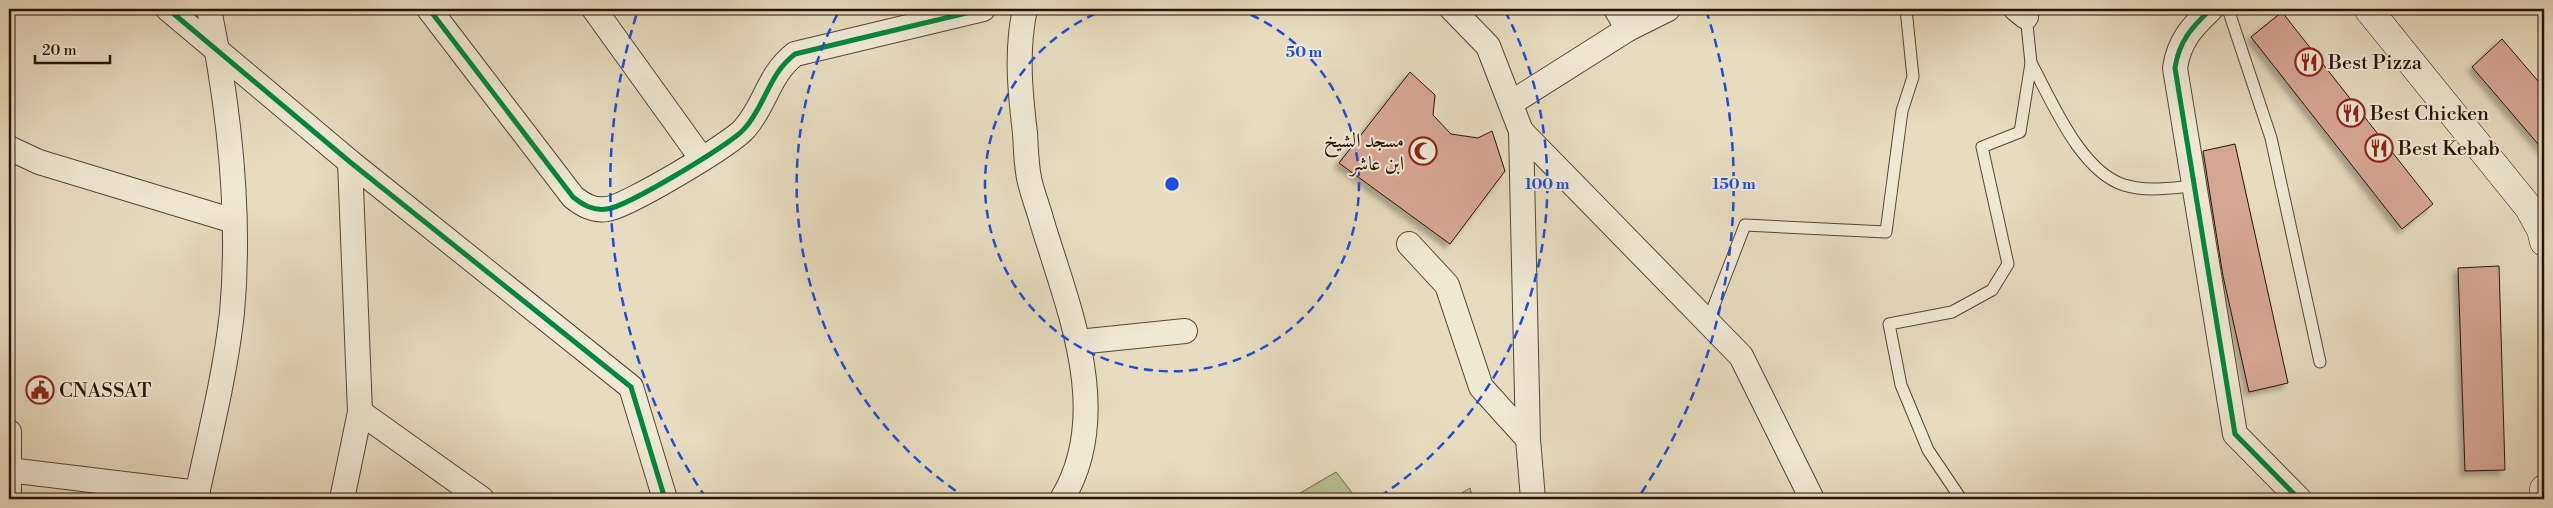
<svg xmlns="http://www.w3.org/2000/svg" width="2553" height="508" viewBox="0 0 2553 508" font-family="'Libre Bodoni',Amiri,serif">
<style>
.green{fill:#b8c090;stroke:#6e6a4c}
.building{fill:#d8a794;stroke:#251407;filter:url(#shadow)}
.lines{fill:none;stroke-linecap:round;stroke-linejoin:round}
.service-casing{stroke:#564635;stroke-width:13}
.minor-casing{stroke:#564635;stroke-width:26}
.secondary-casing{stroke:#251407;stroke-width:29}
.service{stroke:#efe8d5;stroke-width:11}
.minor{stroke:#efe8d5;stroke-width:24}
.secondary{stroke:#efe8d5;stroke-width:28}
.cycleway-casing{stroke:#efe8d5;stroke-width:8}
.cycleway{stroke:#00873e;stroke-width:5}
.ring{fill:none;stroke:#1d4ed8;stroke-width:2.5;stroke-dasharray:9 6}
.labels{text-anchor:middle;stroke-width:4;stroke-linejoin:round;paint-order:stroke}
.poi-label{font-size:20px;fill:#251407;stroke:#efe8d5;text-anchor:start}
.centre{fill:#1d4ed8;stroke:#efe8d5;stroke-width:2.5}
.ring-label{font-size:15px;text-anchor:middle;font-weight:bold;fill:#1d4ed8;stroke:#efe8d5;stroke-width:4;stroke-linejoin:round;paint-order:stroke}
</style>
<defs>
<filter id="shadow"><feDropShadow dx="-4.5" dy="4.5" stdDeviation="2.5" flood-color="#0004"/></filter>
</defs>
<rect width="100%" height="100%" fill="#e7dcbf"/>
<filter id="stains"><feTurbulence type="fractalNoise" baseFrequency=".004" numOctaves="4"/><feColorMatrix values="0 0 0 0 .2 0 0 0 0 .09 0 0 0 0 .02 0 0 0 .5 -.17"/></filter>
<radialGradient id="worn" r=".72"><stop offset=".6" stop-color="#630" stop-opacity="0"/><stop offset="1" stop-color="#630" stop-opacity=".3"/></radialGradient>
<g class="green">
<path d="M1336,472L1357,499H1290Z"/>
<path d="M1470,488L1473,499H1452Z"/>
</g>
<g class="building">
<path d="M2282,12L2433,204L2402,229L2251,37Z"/>
<path d="M2502,39L2544,88V151L2472,67Z"/>
<path d="M1410,72L1435,95L1433,115L1451,134L1478,138L1492,131L1505,171L1450,244L1339,163Z"/>
<path d="M2235,144L2288,383L2249,392L2223,276L2203,151Z"/>
<path d="M2499,266L2505,470L2465,471L2458,268Z"/>
</g>
<g class="lines">
<g class="service-casing">
<g id="service">
<path d="M2228,9L2271,138L2320,362"/>
<path d="M2026,15L2031,63"/>
<path d="M1708,321L1745,225L1886,232L1902,111L1913,77L1906,9"/>
<path d="M1961,499L1928,450L1901,385L1889,324L1952,312L1992,290L2008,264L1982,147L2020,132L2031,63C2052,101 2080,171 2124,185C2146,192 2171,188 2193,186"/>
</g>
</g>
<g class="minor-casing">
<g id="minor">
<path d="M168,9L350,162L631,387L665,499"/>
<path d="M429,9L573,197C583,205 593,211 607,209C626,207 732,144 745,128C766,104 768,75 795,54L983,9"/>
<path d="M594,9L702,159"/>
<path d="M1025,9C1016,50 1020,92 1025,133C1026,148 1026,163 1029,178C1032,193 1038,207 1042,222C1068,308 1114,413 1062,499"/>
<path d="M1452,9L1488,46L1521,131L1528,439L1533,499"/>
<path d="M1616,9L1628,29"/>
<path d="M2016,9L2026,17"/>
<path d="M2211,9C2192,27 2179,41 2175,68L2235,434L2299,499"/>
<path d="M1511,103L1628,29L1668,9"/>
<path d="M1521,131L1741,356L1812,499"/>
<path d="M9,148L39,162L234,221"/>
<path d="M350,162L360,412L482,499"/>
<path d="M1409,244L1447,285L1481,387L1528,439"/>
<path d="M1078,342L1185,331"/>
<path d="M9,432V496"/>
<path d="M9,470L198,493"/>
<path d="M196,499C209,438 225,376 232,313C241,213 229,107 209,9"/>
<path d="M342,499L360,412"/>
</g>
</g>
<g class="secondary-casing">
<g id="secondary">
<path d="M2368,9L2529,208L2541,230L2544,242"/>
<path d="M2544,499V489"/>
</g>
</g>
<use href="#service" class="service"/>
<use href="#minor" class="minor"/>
<use href="#secondary" class="secondary"/>
<g class="cycleway-casing">
<g id="cycleway">
<path d="M168,9L350,162L631,387L665,499"/>
<path d="M429,9L573,197C583,205 593,211 607,209C626,207 732,144 745,128C766,104 768,75 795,54L983,9"/>
<path d="M2211,9C2192,27 2179,41 2175,68L2235,434L2299,499"/>
</g>
</g>
<use href="#cycleway" class="cycleway"/>
</g>
<g class="ring">
<path d="M1237 9A187 187 0 1 1 1107 9"/>
<path d="M968 499A375 375 0 0 1 839 11M1505 11A375 375 0 0 1 1376 499"/>
<path d="M706 498A562 562 0 0 1 638 10M1706 10A562 562 0 0 1 1638 498"/>
</g>
<defs>
<g id="restaurant-ring" transform="scale(1.4375)"><circle r="9.5" fill="#efe8d5" stroke="#8f2418" stroke-width="1.5"/><path d="M-5-6h1v4h1v-4h1v4h1v-4h1v5L-1.5 .5V6h-2V.5L-5-1ZM5-6V6H3V1.5H1.5Q1.5-4 5-6Z" fill="#8f2418"/></g>
<g id="mosque-ring" transform="scale(1.4375)"><circle r="9.5" fill="#efe8d5" stroke="#8f2418" stroke-width="1.5"/><path d="M3.5-4.9A6 6 0 1 0 3.5 4.9A5 5 0 1 1 3.5-4.9Z" fill="#8f2418"/></g>
<g id="civic-ring" transform="scale(1.4375)"><circle r="9.5" fill="#efe8d5" stroke="#8f2418" stroke-width="1.5"/><path d="M-.6-6.5H3V-4.5H.6V-3L4-1V1h2V6H-6V1h2V-1L-.6-3ZM-1.2 2.5V6h2.4V2.5Z" fill="#8f2418"/></g>
</defs>
<g fill-rule="evenodd">
<use href="#restaurant-ring" x="2309" y="62"/>
<use href="#restaurant-ring" x="2351" y="113"/>
<use href="#restaurant-ring" x="2379" y="148"/>
<use href="#mosque-ring" x="1423" y="151"/>
<use href="#civic-ring" x="40" y="390"/>
</g>
<g class="labels">
<g class="poi-label">
<text x="2328" y="69">Best Pizza</text>
<text x="2370" y="120">Best Chicken</text>
<text x="1404" y="147" text-anchor="end">مسجد الشيخ<tspan x="1404" dy="23">ابن عاشر</tspan></text>
<text x="2398" y="155">Best Kebab</text>
<text x="59" y="397">CNASSAT</text>
</g>
</g>
<circle cx="1172" cy="184" r="8" class="centre"/>
<g class="ring-label">
<text x="1304" y="57">50 m</text>
<text x="1547" y="189">100 m</text>
<text x="1734" y="189">150 m</text>
</g>
<rect width="2553" height="508" fill="none" stroke="#e7dcbf" stroke-width="30"/>
<rect x="10" y="10" width="2533" height="488" fill="none" stroke="#251407" stroke-width="2.5"/>
<rect x="15" y="15" width="2523" height="478" fill="none" stroke="#251407"/>
<path d="M35 55v8h75v-8" fill="none" stroke="#251407" stroke-width="2.5"/>
<text x="42" y="55" font-size="15" fill="#251407" stroke="#efe8d5" stroke-width="4" paint-order="stroke">20 m</text>
<rect width="100%" height="100%" filter="url(#stains)"/>
<rect width="100%" height="100%" fill="url(#worn)"/>
</svg>
